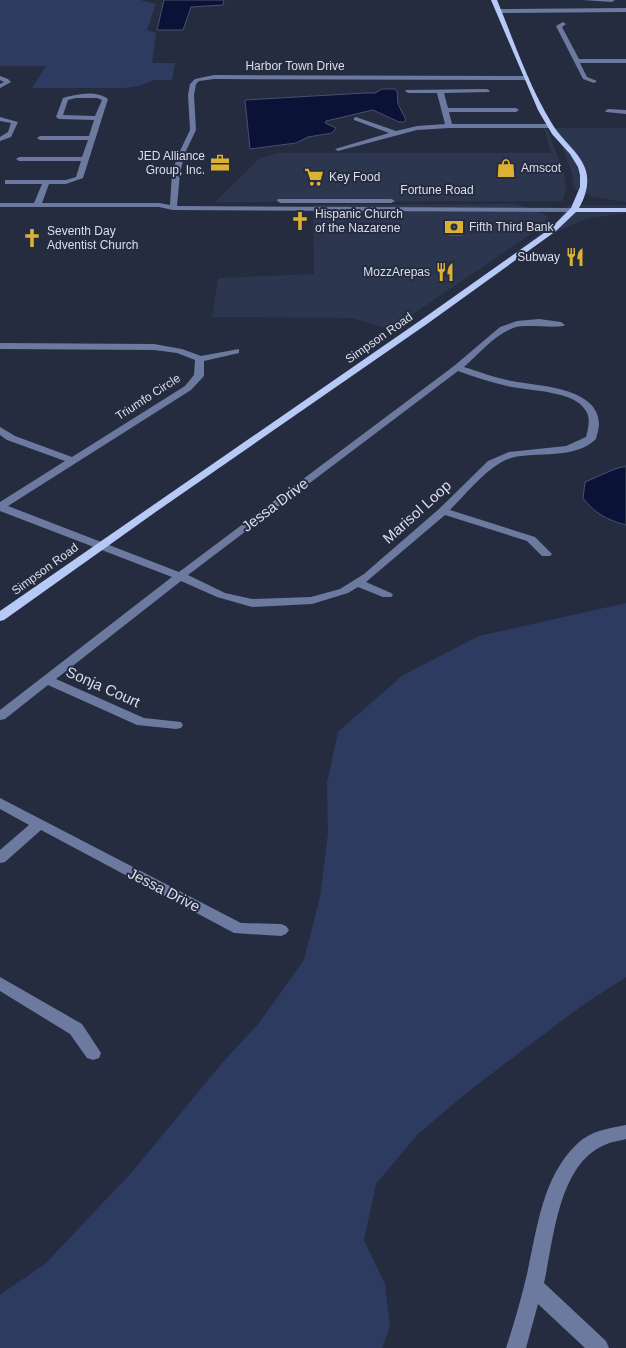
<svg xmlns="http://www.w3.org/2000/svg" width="626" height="1348" viewBox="0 0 626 1348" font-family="Helvetica,sans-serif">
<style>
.built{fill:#2d364f}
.green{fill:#2e3b60}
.water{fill:#0a1337;stroke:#48506d}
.building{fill:#4b5368;stroke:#60687e}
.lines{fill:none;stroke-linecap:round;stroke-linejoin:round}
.minor{fill:#6c7a9f;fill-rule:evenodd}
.major{fill:#b7c9f7;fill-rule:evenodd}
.labels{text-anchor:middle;stroke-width:4;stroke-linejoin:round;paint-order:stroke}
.far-street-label{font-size:12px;fill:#dadfeb;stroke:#252c3f}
.far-poi-label{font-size:12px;fill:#dadfeb;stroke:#252c3f;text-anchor:start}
.street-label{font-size:15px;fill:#dadfeb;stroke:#252c3f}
</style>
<rect width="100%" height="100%" fill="#252c3f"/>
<g class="built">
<path d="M544,128L548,130L564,174L566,188L563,201L215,202L259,159L277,153H551Z"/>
<path d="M555,128H626V202L593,197L574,189L572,173Z"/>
<path d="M514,204L537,210L547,216L548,219L529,235L390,330L353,318L212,317L218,278L314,274L313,205Z"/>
<path d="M569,205H626V213L586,219L521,247L557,221Z"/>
</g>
<g class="green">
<path d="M0,0H140L156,4L147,30L156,33L152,63H175L172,80H153L139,86L124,88H32L46,66H0Z"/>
<path d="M626,603V977L580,1007L470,1090L418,1134L376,1184L364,1240L385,1284L390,1327L382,1348H0V1295L46,1263L132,1172L223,1062L259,1023L304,960L320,897L328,834L327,783L338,732L403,675L479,636Z"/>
</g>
<g class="water">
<path d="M164,0H224L223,5L191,7L183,30H157Z"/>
<path d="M382,89H395L397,91L398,104L406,120L404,122H399L373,110L326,121L325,123L336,128L332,133L308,137L296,143L250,149L245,100L365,93H375Z"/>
<path d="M626,466V525C608,520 595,514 583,498L585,482L615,469Z"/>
</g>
<path class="building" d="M446,220H460L463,235H449Z"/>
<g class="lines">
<g class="minor">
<path d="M583,0H615L612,2Z"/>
<path d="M626,8V12L498,13L495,11L498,9Z"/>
<path d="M563,22L566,24L562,27L579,59H626V63H580L587,77L597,81L594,83L583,79L556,26Z"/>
<path d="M214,75L526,76L529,78L526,80L214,79L199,81L196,84L194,95L196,130L185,153L180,173L177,206L574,208L578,210L574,212L173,210L159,207H0V203H34L42,184H5V180H66L76,177L81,161H19L16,159L19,157H82L88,140H40L37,138L40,136H89L94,120L59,119L56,117L63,98C77,94 96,90 108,99L83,178L66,184H49L42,203H159L170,205L172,173L179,153L190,130L188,95L190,84L195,79ZM76,98H97L102,100L95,116L63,115L68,100Z"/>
<path d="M0,76L8,79L11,82L0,88V84L4,82L0,80Z"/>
<path d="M487,89L490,91L489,92L444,93L448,108H516L519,110L516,112H449L452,124H550L553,126L550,128H449L417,130L338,151L335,149L389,133L354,120V118L356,117L396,131L417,126L445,124L437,93H408L405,91L406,90Z"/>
<path d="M608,109L626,110V114L606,112L605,111Z"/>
<path d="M0,117L18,122L11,137L0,141V137L8,132L11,123L0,121Z"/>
<path d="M278,199H391L395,201L391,203H281L277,201Z"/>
<path d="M539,319L561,322L565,325C560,329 528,324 516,327C496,333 479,354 464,367C480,372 495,378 512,381C537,386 599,387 599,424C599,429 597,434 596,439C575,460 537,451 511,458C490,464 466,494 450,510L535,537L552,554L550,556H542L527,541L445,515L366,582L391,593L393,595L391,597H383L358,587L348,593L312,604L252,607L217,597L181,581L56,679L144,718L181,722L183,725L181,728L176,729L137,725L48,685L5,719L0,720V710L172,577L0,511V502L65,461L7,440L0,435V427L15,436L72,457L185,386L194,375L195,360L177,353L154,350L0,349V343L154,344L182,349L201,356L239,349V353L204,361V376L191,390L8,506L179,572L454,366L500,327L517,321ZM458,371C474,377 490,382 507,386C527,391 575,390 586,411C591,419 588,429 586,437L566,446L509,452L488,461L439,509L364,574L340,589L311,597L252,599L225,593L188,575Z"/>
<path d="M0,798L241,923L281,924L286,926L289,930L286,934L281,936L234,933L41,830L5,862L0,863V850L29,825L0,809Z"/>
<path d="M0,977L82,1024L101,1053L99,1058L93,1060L87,1058L70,1034L0,991Z"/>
<path d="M626,1125V1139C620,1141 613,1141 607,1144C558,1162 554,1240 544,1283L606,1341L609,1348H585L538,1304L526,1348H506C514,1324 521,1299 527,1274C537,1230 542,1177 577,1144C590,1131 609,1128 626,1125Z"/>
</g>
<path class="major" d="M491,0H497C514,41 528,84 551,122C560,139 578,150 585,168C590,181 586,196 579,208H626V212H576L556,231L427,324L157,511L4,620L0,621V611L421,320L551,228L571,208L580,187V175L578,167L570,154L552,134L538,110Z"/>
</g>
<defs>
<g id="office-bare" transform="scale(1.5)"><path d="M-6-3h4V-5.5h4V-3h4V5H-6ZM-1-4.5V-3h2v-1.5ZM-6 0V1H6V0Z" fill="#ddb133" stroke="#252c3f" stroke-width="2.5" paint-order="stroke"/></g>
<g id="shop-bare" transform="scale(1.5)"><path d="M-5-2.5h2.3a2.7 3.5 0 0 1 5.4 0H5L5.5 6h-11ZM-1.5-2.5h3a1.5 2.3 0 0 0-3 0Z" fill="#ddb133" stroke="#252c3f" stroke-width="2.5" paint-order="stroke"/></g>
<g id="supermarket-bare" transform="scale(1.5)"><path d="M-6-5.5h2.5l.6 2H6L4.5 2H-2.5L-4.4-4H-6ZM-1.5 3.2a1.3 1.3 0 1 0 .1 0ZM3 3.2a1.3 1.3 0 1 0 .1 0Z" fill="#ddb133" stroke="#252c3f" stroke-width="2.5" paint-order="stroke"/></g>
<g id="church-bare" transform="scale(1.5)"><path d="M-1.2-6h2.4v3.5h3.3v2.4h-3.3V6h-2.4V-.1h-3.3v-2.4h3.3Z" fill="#ddb133" stroke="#252c3f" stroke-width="2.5" paint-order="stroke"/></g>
<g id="bank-bare" transform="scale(1.5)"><path d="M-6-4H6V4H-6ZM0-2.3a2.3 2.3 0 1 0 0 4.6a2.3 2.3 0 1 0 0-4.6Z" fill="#ddb133" stroke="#252c3f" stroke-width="2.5" paint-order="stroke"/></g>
<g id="restaurant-bare" transform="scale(1.5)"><path d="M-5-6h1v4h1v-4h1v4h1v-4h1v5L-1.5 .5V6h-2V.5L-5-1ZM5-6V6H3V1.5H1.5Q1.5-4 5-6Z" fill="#ddb133" stroke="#252c3f" stroke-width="2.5" paint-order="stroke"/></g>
</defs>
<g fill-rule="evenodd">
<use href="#office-bare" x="220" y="163"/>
<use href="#shop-bare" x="506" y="168"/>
<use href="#supermarket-bare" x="314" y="177"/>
<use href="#church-bare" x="300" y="221"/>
<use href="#bank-bare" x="454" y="227"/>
<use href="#church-bare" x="32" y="238"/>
<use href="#restaurant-bare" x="575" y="257"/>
<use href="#restaurant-bare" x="445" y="272"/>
</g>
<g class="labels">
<g class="far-street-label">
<text x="295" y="70">Harbor Town Drive</text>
<text x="437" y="194">Fortune Road</text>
<text transform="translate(379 338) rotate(-35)" y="4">Simpson Road</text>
<text transform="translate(148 397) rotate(-33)" y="4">Triumfo Circle</text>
<text transform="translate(45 569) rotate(-36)" y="4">Simpson Road</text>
</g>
<g class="far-poi-label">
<text x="205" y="160" text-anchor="end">JED Alliance<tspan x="205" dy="14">Group, Inc.</tspan></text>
<text x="521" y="172">Amscot</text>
<text x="329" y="181">Key Food</text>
<text x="315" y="218">Hispanic Church<tspan x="315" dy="14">of the Nazarene</tspan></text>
<text x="469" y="231">Fifth Third Bank</text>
<text x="47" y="235">Seventh Day<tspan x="47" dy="14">Adventist Church</tspan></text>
<text x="560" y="261" text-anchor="end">Subway</text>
<text x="430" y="276" text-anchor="end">MozzArepas</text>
</g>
<g class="street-label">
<text transform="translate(275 505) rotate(-37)" y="5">Jessa Drive</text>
<text transform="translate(417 512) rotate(-42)" y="5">Marisol Loop</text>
<text transform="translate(103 687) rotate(24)" y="5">Sonja Court</text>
<text transform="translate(164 890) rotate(27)" y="5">Jessa Drive</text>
</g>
</g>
</svg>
